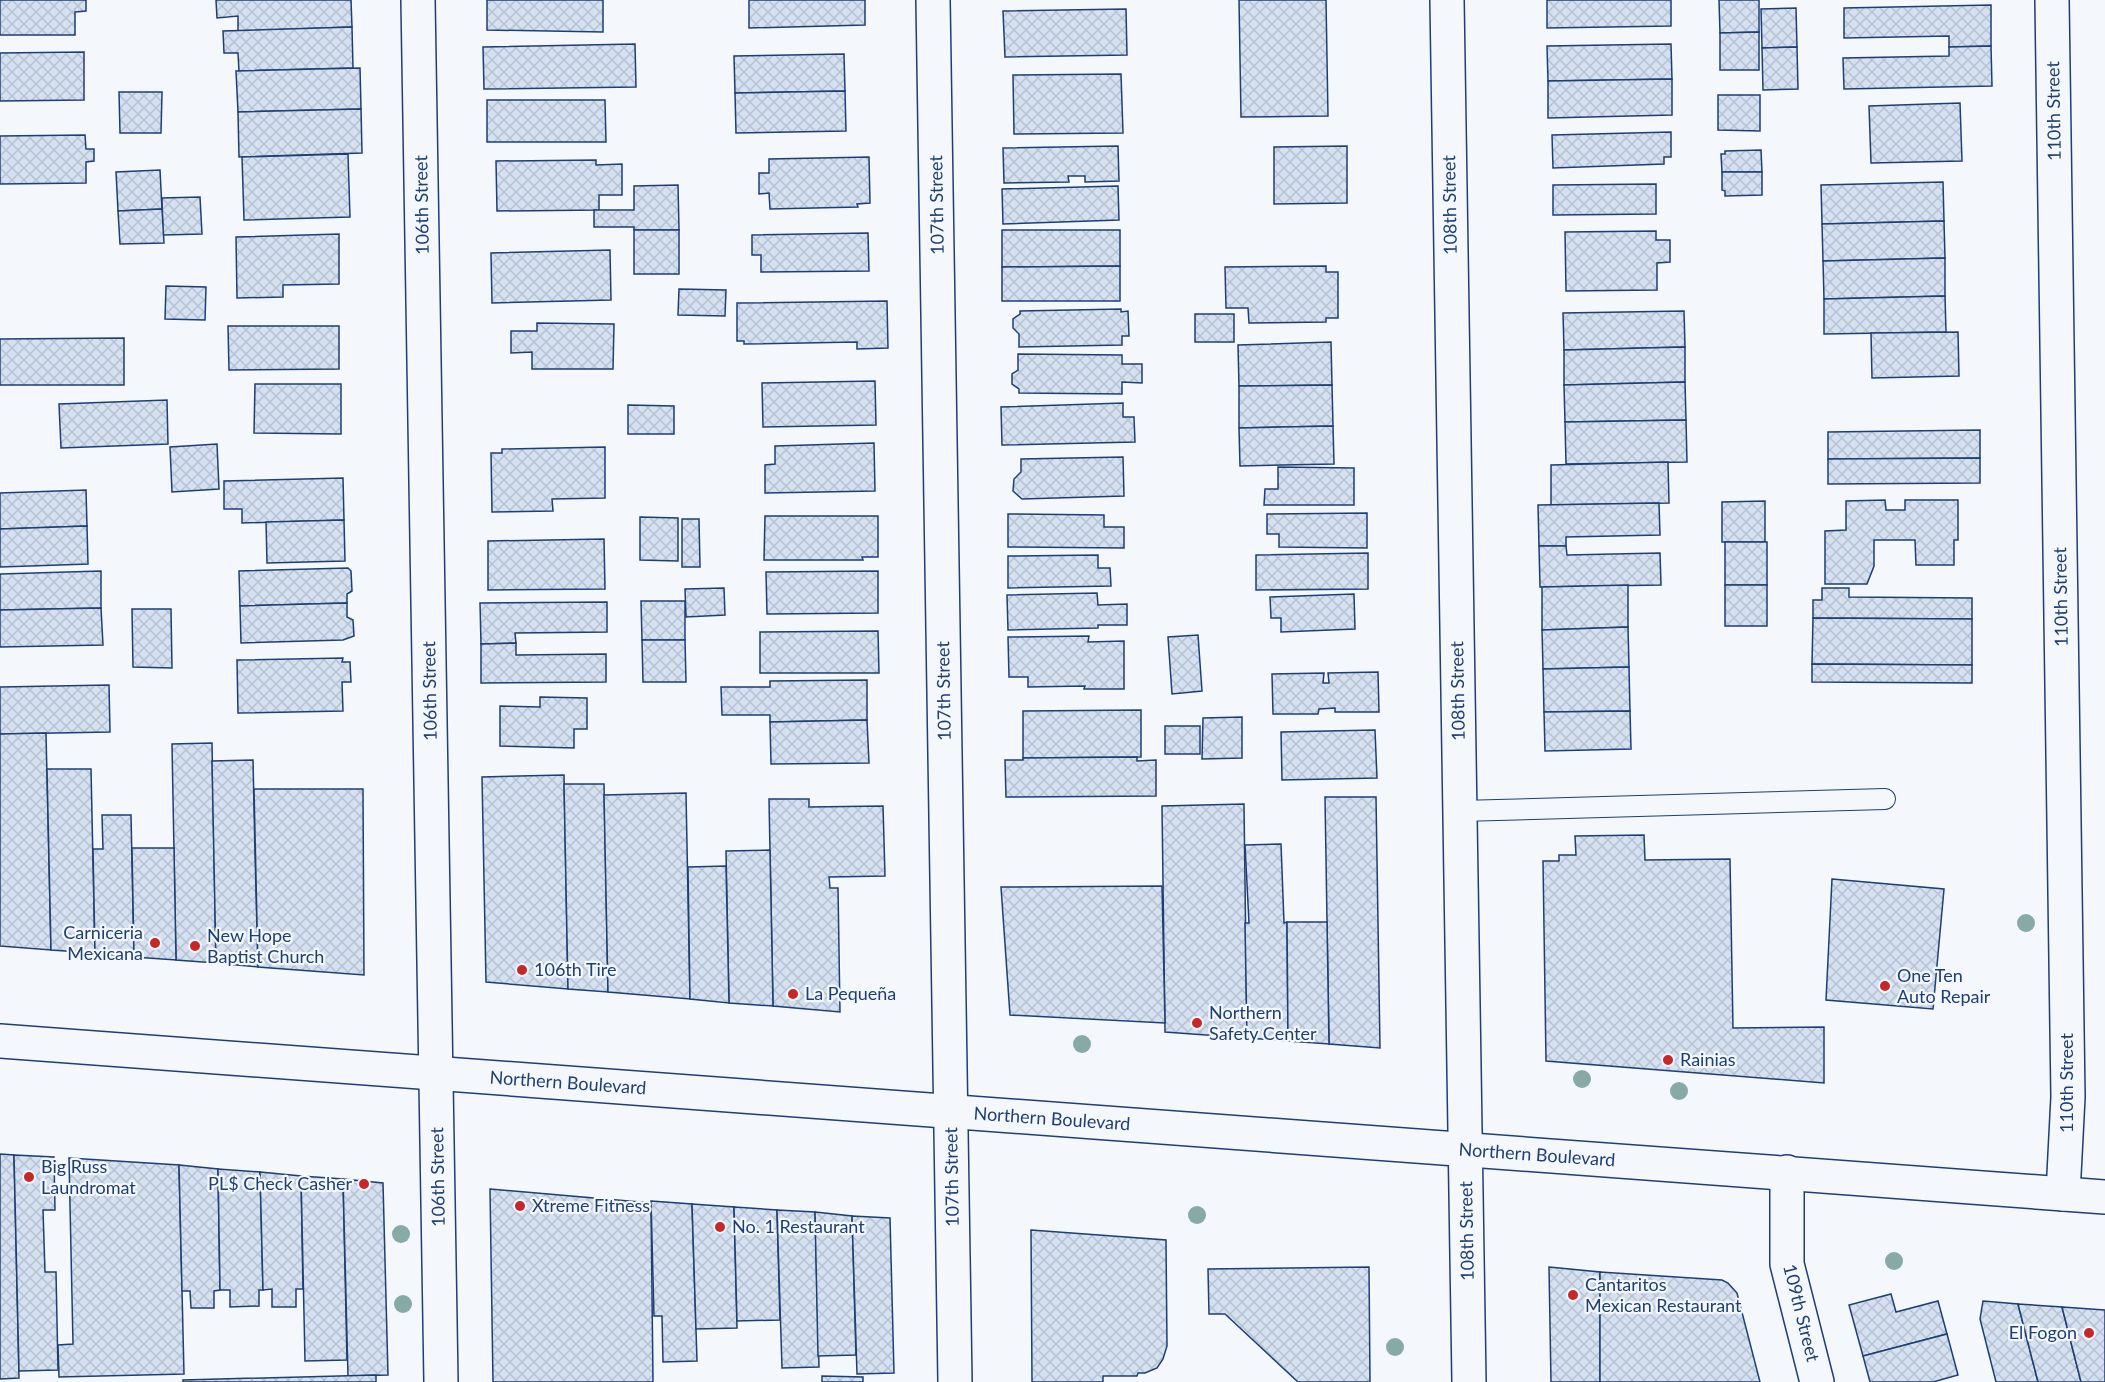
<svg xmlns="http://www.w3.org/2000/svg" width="2105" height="1382" viewBox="0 0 2105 1382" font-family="Lato,sans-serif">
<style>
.building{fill:url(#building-cross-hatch);stroke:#1d3f73;stroke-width:1.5}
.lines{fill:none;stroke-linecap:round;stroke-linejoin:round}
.service-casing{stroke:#1d3f73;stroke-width:22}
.minor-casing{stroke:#1d3f73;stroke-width:36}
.secondary-casing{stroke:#1d3f73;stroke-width:36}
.primary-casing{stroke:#1d3f73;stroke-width:36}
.service{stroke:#f4f7fb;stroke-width:20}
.minor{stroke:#f4f7fb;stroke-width:33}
.secondary{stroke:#f4f7fb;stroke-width:33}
.primary{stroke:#f4f7fb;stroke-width:33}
.tree{fill:#86aba6}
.poi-dot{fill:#c62828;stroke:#f4f7fb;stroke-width:2}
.labels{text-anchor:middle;stroke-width:4.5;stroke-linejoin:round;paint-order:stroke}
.street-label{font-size:18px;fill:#1d3f73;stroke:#f4f7fb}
.poi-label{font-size:18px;fill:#1d3f73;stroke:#f4f7fb;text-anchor:start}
</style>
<defs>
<pattern id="building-cross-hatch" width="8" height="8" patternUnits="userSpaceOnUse" patternTransform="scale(1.5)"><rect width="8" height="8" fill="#d5e0f0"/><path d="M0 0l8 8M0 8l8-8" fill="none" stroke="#b6c1d1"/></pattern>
</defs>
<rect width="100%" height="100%" fill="#f4f7fb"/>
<g class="building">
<path d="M0,0H86V11L75,12V35H0Z"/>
<path d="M216,0H351L352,27L238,31V16L217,18Z"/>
<path d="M487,0H603V32L487,30Z"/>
<path d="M749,0H865V25L749,28Z"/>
<path d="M1239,0H1326L1328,116L1241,117Z"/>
<path d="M1547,0H1671V26L1547,28Z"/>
<path d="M1719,0H1759V32L1720,33Z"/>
<path d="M1991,5V46L1949,47V36L1844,38V8Z"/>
<path d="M1796,8L1797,47L1762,48L1761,9Z"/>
<path d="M1126,9L1127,55L1005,57L1003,11Z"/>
<path d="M352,27L353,68L239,71L238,53H224L223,31Z"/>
<path d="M1759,32V70H1720V33Z"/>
<path d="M635,44L636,87L484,89L483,47Z"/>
<path d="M1671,44L1672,79L1548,81L1547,46Z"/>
<path d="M1991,46L1992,86L1844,89L1843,58L1949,56V47Z"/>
<path d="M1797,47L1798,89L1763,90L1762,48Z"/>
<path d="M84,52V100L0,101V53Z"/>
<path d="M844,54L845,91L735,93L734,56Z"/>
<path d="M360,68L361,109L238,112L236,71Z"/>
<path d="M1121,74L1123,133L1014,134L1013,75Z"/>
<path d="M1672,79V115L1548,118V81Z"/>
<path d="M845,91L846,131L736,133L735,93Z"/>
<path d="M119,92H162L161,133H120Z"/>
<path d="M1718,95H1760V131L1718,130Z"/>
<path d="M487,100H605L606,142H487Z"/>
<path d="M1960,103L1962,161L1871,163L1869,106Z"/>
<path d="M361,109L362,153L239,157L238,112Z"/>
<path d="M1671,132V157H1664V164L1553,168L1552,135Z"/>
<path d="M85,135L86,149H94V161L86,162V183L0,184V136Z"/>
<path d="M1118,146L1119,181L1085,182V176H1068L1069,182L1004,183L1003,148Z"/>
<path d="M1347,146V203L1274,204V147Z"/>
<path d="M1761,150L1762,172H1722L1721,154H1725V151Z"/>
<path d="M348,154L350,217L244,220L242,157Z"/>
<path d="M869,157L870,203L857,204L858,207L770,209L769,193L759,194V173H769V159Z"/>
<path d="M596,160V165L622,164V195H599V210L497,211L496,161Z"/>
<path d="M160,170L162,209L118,211L116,172Z"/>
<path d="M1722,172H1762V195L1725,196V191L1722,190Z"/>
<path d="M1943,182L1944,221L1822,224L1821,185Z"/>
<path d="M1656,184V214L1553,215V185Z"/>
<path d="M678,185L679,230H634V227H594V210H634V186Z"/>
<path d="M1118,186L1119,220L1003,224L1002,189Z"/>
<path d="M200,197L202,234L163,235L162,198Z"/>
<path d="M162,209L164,243L120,244L118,211Z"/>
<path d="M1944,221L1945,258L1823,261L1822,224Z"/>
<rect x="634" y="230" width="45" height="44"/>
<path d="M1002,230H1120V266L1002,267Z"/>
<path d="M1656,231V240H1670V262L1657,263V290L1566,291L1565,232Z"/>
<path d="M868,233L869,271L761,272V255H752V235Z"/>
<path d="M339,234V284L283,285V297L237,298L236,237Z"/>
<path d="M610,250L611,300L492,303L491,253Z"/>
<path d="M1945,258V296L1824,299L1823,261Z"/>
<path d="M1120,266V301H1002V267Z"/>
<path d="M1326,266V272H1338V318H1326V322L1249,323L1248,308H1226L1225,267Z"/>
<path d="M166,286L206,287L205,320L165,319Z"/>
<path d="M679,289L726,290L725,316L678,315Z"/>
<path d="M1945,296L1946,332L1824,334V299Z"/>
<path d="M887,301L888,348L857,349V342L744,344V341H737V303Z"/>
<path d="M1121,309V312L1128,311L1129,336H1122V345L1019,347V334L1013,328V319L1020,314V311Z"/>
<path d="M1684,311L1685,347L1564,350L1563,313Z"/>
<rect x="1195" y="314" width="39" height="28"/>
<path d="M537,323L614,324L613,369H532V352L511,353V331H537Z"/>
<path d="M228,326H339V369L229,370Z"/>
<path d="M1958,332L1959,376L1872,378L1871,333Z"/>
<path d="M124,338V385H0V339Z"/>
<path d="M1331,342L1332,385L1239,386L1238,345Z"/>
<path d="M1685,347V382L1564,385V350Z"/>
<path d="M1018,354L1122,355V364H1142V383L1122,382V394L1019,393V389L1012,384V374L1018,370Z"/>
<path d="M875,381L876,425L763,427L762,383Z"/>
<path d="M1685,382L1686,420L1565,422L1564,385Z"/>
<path d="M255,384H341V434L254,433Z"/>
<path d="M1332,385L1333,426L1239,428V386Z"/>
<path d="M167,400L168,444L61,448L59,404Z"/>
<path d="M1123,403V417H1134L1135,442L1002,445L1001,407Z"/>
<path d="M628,405L674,406V434H628Z"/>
<path d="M1686,420L1687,462L1566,464L1565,422Z"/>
<path d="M1333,426L1334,464L1240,466L1239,428Z"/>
<path d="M1980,430V458L1828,459V432Z"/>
<path d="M874,443L875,491L765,493V465L775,464V446Z"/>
<path d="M217,444L219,489L172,492L170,447Z"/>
<path d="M605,447V498L552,499L553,511L492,512L491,453H502V449Z"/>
<path d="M1123,457L1124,496L1022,499L1013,491L1014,479L1021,472V459Z"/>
<path d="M1980,458V483L1828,484V459Z"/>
<path d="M1668,462L1669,503L1551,505V465Z"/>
<path d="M1278,467L1354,468V505H1264L1265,489H1278Z"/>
<path d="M343,478L344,520L242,523V509H224V481Z"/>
<path d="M86,490L87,526L0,529V493Z"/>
<path d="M1885,500L1886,510H1905V500H1958V540H1954V565H1916L1915,540H1874V566L1867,584H1825V531L1846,530V501Z"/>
<path d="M1765,501V542H1722V502Z"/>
<path d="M1659,503L1660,535L1566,537V546H1539L1538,505Z"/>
<path d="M1367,513V548L1279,547V534H1267V514Z"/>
<path d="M1008,514L1104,515V527H1124V548L1008,547Z"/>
<path d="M765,516H878V557H862L863,560H764Z"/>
<path d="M640,517L678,518V561L640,560Z"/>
<path d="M682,519H699L700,567H682Z"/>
<path d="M344,520L345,561L267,563L266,522Z"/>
<path d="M87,526L88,564L0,567V529Z"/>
<path d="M604,539L605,589L488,590V541Z"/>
<rect x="1725" y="542" width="42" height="43"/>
<path d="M1539,546H1566L1567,555L1660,553L1661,585L1540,587Z"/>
<path d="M1368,553V589L1256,590V555Z"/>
<path d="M1098,555V568H1110L1111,586L1008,588V556Z"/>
<path d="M348,568L351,571L352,591L347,594V603L240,606L239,571Z"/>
<path d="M101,571V608L0,610V574Z"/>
<path d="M878,571V613L767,614L766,572Z"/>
<path d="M1628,585V627L1542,630V587Z"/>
<rect x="1725" y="585" width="42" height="41"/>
<path d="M724,588L725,615L686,617L685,589Z"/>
<path d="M1822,588H1849V597L1972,598V619L1813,618V600H1822Z"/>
<path d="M1097,593L1098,605L1127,604V625H1098V628L1008,630L1007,595Z"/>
<path d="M1354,594L1355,629L1281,632V618H1271L1270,597Z"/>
<path d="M641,601H685V640H642Z"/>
<path d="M607,602V632L515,633L516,643L481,644L480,603Z"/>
<path d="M347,603V617L353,620L354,636L343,640L241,643L240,606Z"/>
<path d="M101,608L103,645L0,647V610Z"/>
<path d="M132,609H171L172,668L133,667Z"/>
<path d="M1813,618L1972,619V665L1812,664Z"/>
<path d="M1628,627L1629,667L1543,669L1542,630Z"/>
<path d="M878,631L879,673H760V632Z"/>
<path d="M1198,635L1202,691L1172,694L1168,637Z"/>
<path d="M1089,636L1088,642L1124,641V689H1084L1085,686L1028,687V677H1009L1008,637Z"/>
<path d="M642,640H685L686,682H643Z"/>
<path d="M516,643V655L606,654V682L481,683V644Z"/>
<path d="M343,658L342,662H350L351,682H342L343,711L238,713L237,660Z"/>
<path d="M1812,664L1972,665V683L1812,682Z"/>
<path d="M1629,667L1630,711L1544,712L1543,669Z"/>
<path d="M1378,672L1379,712H1335V708L1319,709L1318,714H1273L1272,674L1324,673L1323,683H1329L1328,673Z"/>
<path d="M867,680V720L770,722V715H722L721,687H770V681Z"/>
<path d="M109,685L110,732L0,734V687Z"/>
<path d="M540,697L587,698V729H574V748L500,746V706L540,707Z"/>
<path d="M1141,710V757L1023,758V711Z"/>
<path d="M1630,711L1631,749L1545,751L1544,712Z"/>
<path d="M1242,717V758L1202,759L1203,718Z"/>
<path d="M867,720L869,763L771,764L770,722Z"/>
<rect x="1165" y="726" width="35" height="28"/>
<path d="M1375,730L1377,778L1282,780L1281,732Z"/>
<path d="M46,733L51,950L0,946V734Z"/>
<path d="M212,743L216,963L176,960L172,744Z"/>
<path d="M1137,757V761L1156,760V796L1006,797L1005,760H1023V758Z"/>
<path d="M253,760L255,852L258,967L216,963L212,761Z"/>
<path d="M47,769H91L95,953L51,950Z"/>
<path d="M564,775L568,989L486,982L482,777Z"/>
<path d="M564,784H604L608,992L568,989Z"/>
<path d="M254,789H363L364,975L258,967Z"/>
<path d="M686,793L690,999L608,992L604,795Z"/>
<path d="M1325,797H1376L1380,1048L1329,1044Z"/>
<path d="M769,799H809V807L883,806L885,876L829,877L830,888H838L840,1012L773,1006Z"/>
<path d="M1244,804L1247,1038L1165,1032L1162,806Z"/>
<path d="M102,815H131L134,957L95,953L93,849H103Z"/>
<path d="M1644,835L1645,860L1730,859L1733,1028L1824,1027V1083L1546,1061L1543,861H1559V855H1576L1575,836Z"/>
<path d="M1281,844L1284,923L1287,922L1288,1041L1247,1038L1245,923H1249L1245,845Z"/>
<path d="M132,848H174L176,960L134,957Z"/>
<path d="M770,850L773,1006L729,1003L726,851Z"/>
<path d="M726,866L729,1003L690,999L688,867Z"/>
<path d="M1832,879L1944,889L1933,1009L1826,1000Z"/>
<path d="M1162,886L1165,1023L1010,1015L1001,887Z"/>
<path d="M1287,922H1327L1329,1044L1288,1041Z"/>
<path d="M0,1154L14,1155L19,1378L0,1379Z"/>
<path d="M14,1155L54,1157L55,1210H43L45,1272H56L58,1370L19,1371Z"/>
<path d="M69,1158L179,1165L184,1374L59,1377L58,1345L73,1344Z"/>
<path d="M179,1165L218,1169L220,1290L214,1291V1308H191L190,1291H182Z"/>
<path d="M218,1169L260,1172L263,1290H259V1306L230,1307V1290H220Z"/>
<path d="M260,1172L301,1176L303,1289H296V1307H272V1289L263,1290Z"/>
<path d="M301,1176L343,1179L347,1360L305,1361Z"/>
<path d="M343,1179L383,1183L388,1375L348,1376Z"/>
<path d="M490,1189L651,1203L653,1382H493Z"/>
<path d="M651,1201L692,1204L697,1361L663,1362L662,1316H654Z"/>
<path d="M692,1204L734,1207L737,1328L696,1329Z"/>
<path d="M734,1207L777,1210L780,1320L737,1321Z"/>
<path d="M777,1210L815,1212L819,1367L782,1368Z"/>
<path d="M815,1212L852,1216L856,1355L818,1356Z"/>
<path d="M852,1216L890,1218L894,1373L857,1374Z"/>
<path d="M1031,1230L1166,1240L1167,1346L1163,1359L1157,1368L1145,1373H1138L1137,1376H1103V1382H1032Z"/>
<path d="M1369,1267L1370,1382H1298L1225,1314H1209L1208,1269Z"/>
<path d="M1549,1267L1600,1272V1382H1551Z"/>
<path d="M1600,1272L1722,1280L1728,1283L1737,1293L1760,1382H1600Z"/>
<path d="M1891,1294L1896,1312L1938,1301L1947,1334L1863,1356L1849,1305Z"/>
<path d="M1983,1301L2018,1304L2038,1382H1996L1980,1319Z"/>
<path d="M2018,1304L2062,1307L2081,1382H2038Z"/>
<path d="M2062,1307L2105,1310V1382H2081Z"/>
<path d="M1947,1334L1958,1375L1933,1382H1870L1863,1356Z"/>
<path d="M376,1375V1382H183V1380Z"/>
<path d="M822,1376L863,1377V1382H822Z"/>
</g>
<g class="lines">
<g class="service-casing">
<path id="service" d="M1460,811L1885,799"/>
</g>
<g class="minor-casing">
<g id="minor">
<path d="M418,0L441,1382"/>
<path d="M933,0L955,1382"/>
<path d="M2052,0L2068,1097L2063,1194"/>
<path d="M1787,1172V1264L1817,1382"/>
</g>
</g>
<g class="secondary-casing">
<path id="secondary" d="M1447,0L1469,1382"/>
</g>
<g class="primary-casing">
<path id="primary" d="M0,1041L2105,1197"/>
</g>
<use href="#service" class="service"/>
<use href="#minor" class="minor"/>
<use href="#secondary" class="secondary"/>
<use href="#primary" class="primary"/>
</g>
<g class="tree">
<circle cx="2026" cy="923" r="9"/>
<circle cx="1082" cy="1044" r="9"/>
<circle cx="1582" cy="1079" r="9"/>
<circle cx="1679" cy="1091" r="9"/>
<circle cx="1197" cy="1215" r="9"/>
<circle cx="401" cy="1234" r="9"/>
<circle cx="1894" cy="1261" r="9"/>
<circle cx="403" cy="1304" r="9"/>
<circle cx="1395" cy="1347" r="9"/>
</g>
<g class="poi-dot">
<circle cx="155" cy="943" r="6"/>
<circle cx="195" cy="946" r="6"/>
<circle cx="522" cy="970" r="6"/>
<circle cx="1885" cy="986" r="6"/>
<circle cx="793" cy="994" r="6"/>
<circle cx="1197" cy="1023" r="6"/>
<circle cx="1668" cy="1060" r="6"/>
<circle cx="29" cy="1177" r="6"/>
<circle cx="364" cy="1184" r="6"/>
<circle cx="520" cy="1206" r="6"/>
<circle cx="720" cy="1227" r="6"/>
<circle cx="1573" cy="1295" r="6"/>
<circle cx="2089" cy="1333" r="6"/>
</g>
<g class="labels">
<g class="street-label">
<text transform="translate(2054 111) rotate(-91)" y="6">110th Street</text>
<text transform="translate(422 205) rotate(-91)" y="6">106th Street</text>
<text transform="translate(937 205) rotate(-91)" y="6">107th Street</text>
<text transform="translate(1450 205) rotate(-91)" y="6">108th Street</text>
<text transform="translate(2061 597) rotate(-91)" y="6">110th Street</text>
<text transform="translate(430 691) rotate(-91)" y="6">106th Street</text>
<text transform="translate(944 691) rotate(-91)" y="6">107th Street</text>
<text transform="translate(1458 691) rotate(-91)" y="6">108th Street</text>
<text transform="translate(568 1083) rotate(4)" y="6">Northern Boulevard</text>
<text transform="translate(2067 1083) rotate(-90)" y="6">110th Street</text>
<text transform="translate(1052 1119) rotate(4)" y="6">Northern Boulevard</text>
<text transform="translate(1537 1155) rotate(4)" y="6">Northern Boulevard</text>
<text transform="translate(438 1177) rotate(-91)" y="6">106th Street</text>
<text transform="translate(952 1177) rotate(-91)" y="6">107th Street</text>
<text transform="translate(1467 1231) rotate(-91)" y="6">108th Street</text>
<text transform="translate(1801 1313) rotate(76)" y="6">109th Street</text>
</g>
<g class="poi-label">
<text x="143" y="939" text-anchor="end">Carniceria<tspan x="143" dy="21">Mexicana</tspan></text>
<text x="207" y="942">New Hope<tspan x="207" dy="21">Baptist Church</tspan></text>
<text x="534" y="976">106th Tire</text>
<text x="1897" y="982">One Ten<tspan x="1897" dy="21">Auto Repair</tspan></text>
<text x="805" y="1000">La Pequeña</text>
<text x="1209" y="1019">Northern<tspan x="1209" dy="21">Safety Center</tspan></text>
<text x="1680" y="1066">Rainias</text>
<text x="41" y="1173">Big Russ<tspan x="41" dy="21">Laundromat</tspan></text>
<text x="352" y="1190" text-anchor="end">PL$ Check Casher</text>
<text x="532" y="1212">Xtreme Fitness</text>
<text x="732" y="1233">No. 1 Restaurant</text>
<text x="1585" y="1291">Cantaritos<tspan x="1585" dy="21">Mexican Restaurant</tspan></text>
<text x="2077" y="1339" text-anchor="end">El Fogon</text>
</g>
</g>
</svg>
